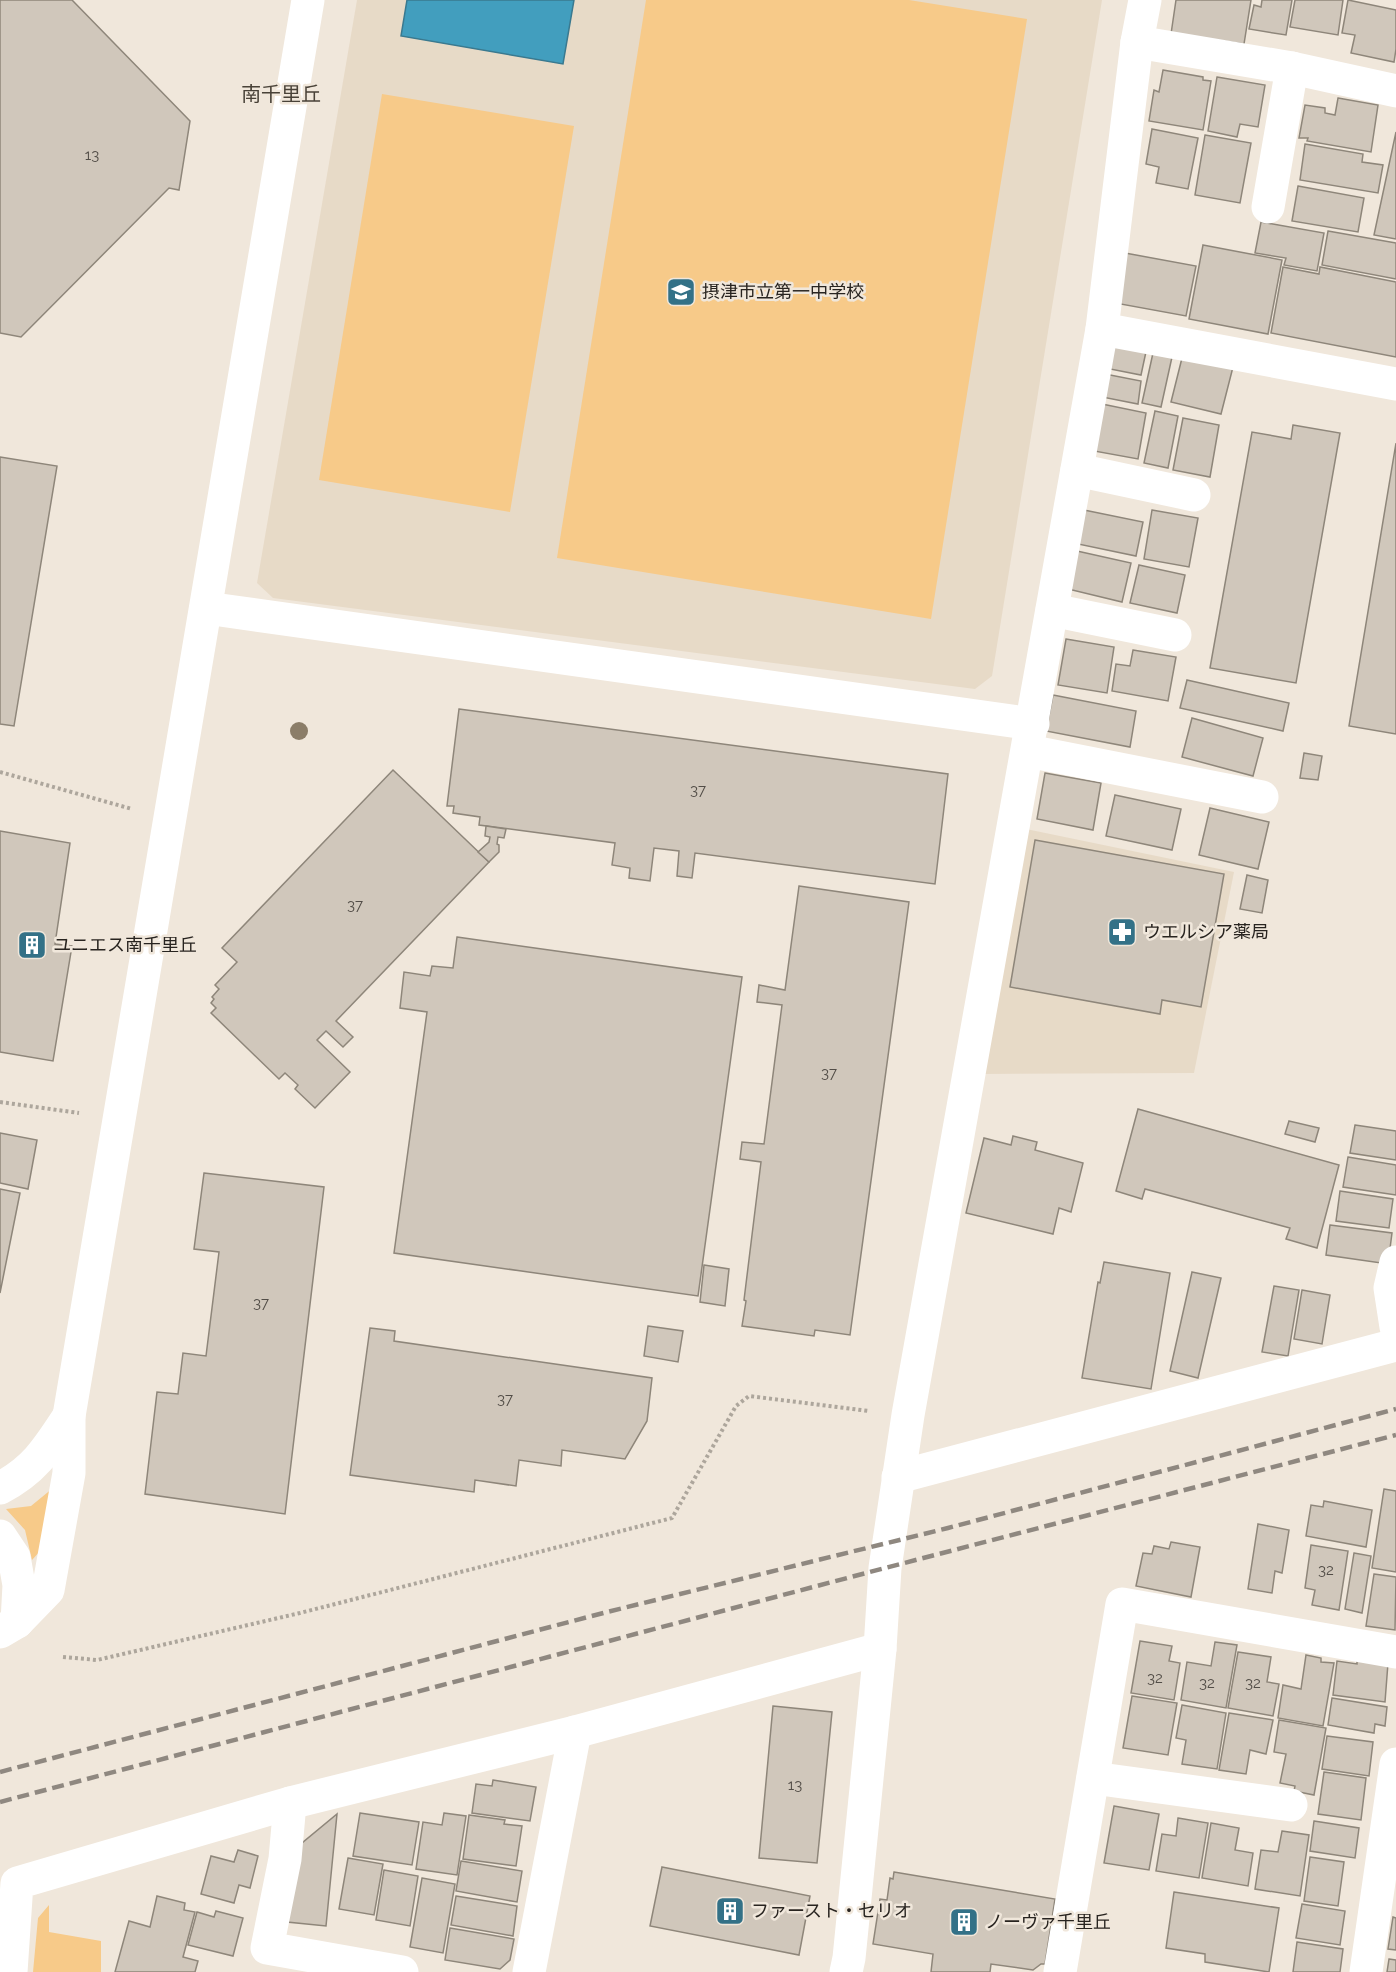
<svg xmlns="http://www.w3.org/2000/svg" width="1396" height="1972" viewBox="0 0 1396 1972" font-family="Raleway,'Noto Sans JP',sans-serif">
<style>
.built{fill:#e7dac7}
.green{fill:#f7ca89}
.water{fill:#429ebe;stroke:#3a798f;stroke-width:1.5}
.building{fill:#d0c7bb;stroke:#8e867a;stroke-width:1.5}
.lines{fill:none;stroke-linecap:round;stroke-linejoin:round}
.path{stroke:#ada69c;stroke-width:4;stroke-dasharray:3 3;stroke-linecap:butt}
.minor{stroke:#fff;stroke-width:33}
.rail{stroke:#8f8880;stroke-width:4.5;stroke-dasharray:12 6;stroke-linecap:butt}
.tree{fill:#8b7d68}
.labels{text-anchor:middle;stroke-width:5;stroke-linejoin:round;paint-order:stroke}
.number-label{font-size:15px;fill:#524d47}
.poi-label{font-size:18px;fill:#282420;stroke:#f0e7db;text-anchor:start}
.neighbourhood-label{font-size:20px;fill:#494238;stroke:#f0e7db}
</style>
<rect width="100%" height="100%" fill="#f0e7db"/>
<g class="built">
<path d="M357,0H1102L992,676L975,689L273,598L257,583Z"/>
<path d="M1026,829L1234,872L1194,1073L981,1074Z"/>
</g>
<g class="green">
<path d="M646,0H909L1027,19L931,619L557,558Z"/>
<path d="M382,94L574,126L510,512L319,480Z"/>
<path d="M53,1488L41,1550L32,1560L25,1530L6,1509L31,1506Z"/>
<path d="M49,1905V1932L101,1941V1972H33L38,1918Z"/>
</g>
<path class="water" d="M407,0H574L563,64L401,36Z"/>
<g class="building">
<path d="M0,0H72L190,121L179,190L169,188L21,337L0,333Z"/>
<path d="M1176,0H1251L1244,44L1171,34Z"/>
<path d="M1262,0H1292L1286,35L1249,29L1254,5L1261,7Z"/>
<path d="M1295,0H1343L1338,35L1290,27Z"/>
<path d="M1348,0L1396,10V49L1394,62L1351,53L1355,35L1342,33Z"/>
<path d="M1163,70L1203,77V80L1211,81L1203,130L1149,121L1154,90L1159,92Z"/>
<path d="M1217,77L1265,85L1258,127L1240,124L1237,137L1208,131Z"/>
<path d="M1338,98L1378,105L1371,152L1307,141L1308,138H1299L1305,105L1325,108V113L1335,115Z"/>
<path d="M1152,129L1198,138L1188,189L1156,183L1159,167L1146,164Z"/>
<path d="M1396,132V239L1374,235Z"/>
<path d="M1205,135L1251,143L1240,203L1195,195Z"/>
<path d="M1305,144L1363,154L1362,162L1383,165L1378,193L1300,180Z"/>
<path d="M1298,186L1364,198L1358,232L1292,221Z"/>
<path d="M1261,222L1324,233L1317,271L1284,265L1286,258L1255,253Z"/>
<path d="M1328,231L1396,243V279L1322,265Z"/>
<path d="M1203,245L1282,260L1268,334L1189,319Z"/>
<path d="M1125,253L1196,266L1186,316L1115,303Z"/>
<path d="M1283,267L1319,274L1320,267L1396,282V357L1271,333Z"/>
<path d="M1123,342L1147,347L1141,375L1105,368L1108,351Z"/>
<path d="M1153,353L1172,357L1161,407L1142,403Z"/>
<path d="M1183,354L1233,367L1221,414L1171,402Z"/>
<path d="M1105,374L1141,381L1138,404L1102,397Z"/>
<path d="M1102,404L1146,413L1138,459L1094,451Z"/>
<path d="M1155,411L1178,416L1168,468L1144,463Z"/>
<path d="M1183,418L1219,425L1210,477L1173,470Z"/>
<path d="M1293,425L1340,433L1296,683L1210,668L1252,432L1291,439Z"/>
<path d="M1396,443V734L1349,726Z"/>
<path d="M0,457L57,466L14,726L0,724Z"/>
<path d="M1084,510L1143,522L1136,556L1078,544Z"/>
<path d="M1152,510L1198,518L1189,567L1144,559Z"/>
<path d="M1077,551L1131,563L1122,602L1068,589Z"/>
<path d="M1139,565L1185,575L1177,613L1130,603Z"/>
<path d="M1066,639L1114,647L1107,693L1058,685Z"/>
<path d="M1133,650L1176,657L1168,701L1112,691L1116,664L1130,666Z"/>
<path d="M1187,680L1289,703L1283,731L1180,708Z"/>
<path d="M1053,695L1136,711L1130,747L1046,731Z"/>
<path d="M459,709L948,774L935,884L695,853L692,878L677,876L679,851L654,848L650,881L629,878L630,868L612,865L615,843L479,825L480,817L453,813L454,806H447Z"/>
<path d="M1192,718L1263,738L1253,776L1182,757Z"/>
<path d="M1304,753L1322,756L1318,780L1300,778Z"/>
<path d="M393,770L489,862L336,1021L353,1037L343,1047L326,1031L317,1040L350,1072L315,1108L295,1089L298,1085L285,1073L279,1079L211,1013L216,1008L211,1003L214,999L212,997L219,989L215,985L237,962L222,948Z"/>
<path d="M1045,773L1101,783L1093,830L1037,819Z"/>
<path d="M1115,795L1181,809L1172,850L1106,836Z"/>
<path d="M1210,808L1269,822L1258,869L1199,855Z"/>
<path d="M486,826L506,829L504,838L498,837L497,844L499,845V852L489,862L478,852L489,842L490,837L485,836Z"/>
<path d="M0,831L70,843L55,944L72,946L53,1061L0,1052Z"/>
<path d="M1035,840L1224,874L1201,1007L1162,1000L1160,1014L1010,987Z"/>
<path d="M1247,875L1268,880L1262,913L1240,909Z"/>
<path d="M799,886L909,902L850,1335L815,1330L814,1336L742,1326L746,1301L744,1300L761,1162L740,1159L742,1142L764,1144L782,1005L757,1002L759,985L785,990Z"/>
<path d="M457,937L742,977L698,1296L394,1253L427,1012L400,1008L404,972L430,976L432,966L453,968Z"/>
<path d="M1138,1109L1339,1165L1317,1248L1286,1239L1290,1228L1145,1189L1142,1199L1116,1191Z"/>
<path d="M1289,1121L1319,1128L1315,1142L1285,1134Z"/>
<path d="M1355,1125L1396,1131V1160L1350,1153Z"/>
<path d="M0,1133L37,1140L28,1189L0,1183Z"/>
<path d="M1013,1136L1037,1142L1035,1150L1083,1163L1071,1212L1059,1208L1053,1234L966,1213L984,1138L1011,1145Z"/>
<path d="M1348,1157L1396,1165V1195L1343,1187Z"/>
<path d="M204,1173L324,1187L285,1514L145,1494L157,1392L178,1394L183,1353L206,1356L219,1252L194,1249Z"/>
<path d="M0,1189L20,1193L0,1293Z"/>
<path d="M1340,1191L1393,1199L1389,1228L1336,1221Z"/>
<path d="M1330,1225L1392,1233L1388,1264L1326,1255Z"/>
<path d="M1104,1262L1170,1273L1151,1389L1082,1378L1098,1282L1100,1283Z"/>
<path d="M704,1265L729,1269L725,1306L700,1302Z"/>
<path d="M1192,1272L1221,1278L1198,1378L1170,1371Z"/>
<path d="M1274,1286L1299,1290L1288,1356L1262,1352Z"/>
<path d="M1302,1290L1330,1295L1322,1344L1294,1339Z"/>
<path d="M648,1326L683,1331L678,1362L644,1356Z"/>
<path d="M370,1328L395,1331L394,1341L652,1378L647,1421L625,1459L562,1450L561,1466L519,1460L516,1486L475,1480L474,1492L350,1475Z"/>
<path d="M1384,1489L1396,1491V1572L1372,1568Z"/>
<path d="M1324,1501L1372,1510L1366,1547L1306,1536L1311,1505L1323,1507Z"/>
<path d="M1258,1524L1289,1530L1282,1573L1275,1571L1272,1593L1248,1589Z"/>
<path d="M1171,1542L1200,1547L1191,1597L1136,1586L1143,1553L1152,1554L1154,1546L1169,1549Z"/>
<path d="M1311,1545L1348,1551L1339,1610L1312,1605L1315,1590L1305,1588Z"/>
<path d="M1354,1553L1371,1556L1362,1613L1345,1609Z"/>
<path d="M1374,1574L1396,1577L1395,1630L1366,1626Z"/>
<path d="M1140,1641L1172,1646L1169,1661L1180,1663L1174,1700L1131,1693Z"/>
<path d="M1215,1642L1237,1645L1226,1708L1181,1700L1187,1662L1211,1666Z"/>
<path d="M1238,1652L1271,1657L1267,1682L1279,1684L1273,1716L1228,1708Z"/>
<path d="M1306,1655L1321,1658V1662L1334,1663L1323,1726L1278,1718L1283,1685L1301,1689Z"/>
<path d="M1357,1659L1388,1663L1385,1702L1333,1695L1337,1661L1357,1664Z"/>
<path d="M1132,1696L1177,1703L1168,1755L1123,1748Z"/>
<path d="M1332,1698L1387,1707L1385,1726L1375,1724L1374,1733L1328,1725Z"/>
<path d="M1182,1705L1226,1713L1217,1769L1182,1764L1186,1740L1176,1738Z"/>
<path d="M773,1706L832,1712L817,1863L759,1858Z"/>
<path d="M1229,1713L1273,1720L1266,1754L1250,1750L1246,1774L1219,1770Z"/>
<path d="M1279,1720L1326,1728L1314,1795L1294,1791L1295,1786L1280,1783L1286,1754L1274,1752Z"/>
<path d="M1327,1736L1373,1742L1369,1776L1322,1769Z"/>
<path d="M1324,1772L1366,1778L1361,1820L1318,1814Z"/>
<path d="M493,1780L536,1787L530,1821L472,1813L476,1784L492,1786Z"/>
<path d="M1114,1806L1159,1814L1149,1870L1104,1863Z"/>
<path d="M360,1813L419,1822L412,1865L353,1856Z"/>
<path d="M444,1813L466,1816L457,1875L416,1869L423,1822L442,1825Z"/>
<path d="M337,1814L326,1926L287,1922L296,1848Z"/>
<path d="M469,1815L505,1820L504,1824L522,1826L516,1866L463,1859Z"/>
<path d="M1178,1818L1208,1823L1199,1878L1156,1871L1162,1834L1176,1836Z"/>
<path d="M1314,1821L1359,1828L1355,1858L1310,1851Z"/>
<path d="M1211,1823L1239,1828L1235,1850L1253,1853L1248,1886L1202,1878Z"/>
<path d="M1282,1831L1309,1835L1300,1896L1255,1889L1261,1850L1278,1852Z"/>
<path d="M238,1850L258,1856L250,1888L239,1885L234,1903L201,1894L211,1856L234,1862Z"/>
<path d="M1310,1857L1344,1862L1338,1906L1304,1901Z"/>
<path d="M348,1858L383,1864L374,1915L339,1909Z"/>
<path d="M461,1861L522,1871L517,1902L456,1891Z"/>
<path d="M662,1867L810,1896L799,1955L650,1926Z"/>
<path d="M384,1870L418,1876L410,1926L376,1920Z"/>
<path d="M894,1872L1055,1899L1045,1964H1041L1033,1970L991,1964L990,1972H931L933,1954L873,1944L880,1899L887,1900L890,1878L893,1879Z"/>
<path d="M422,1878L455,1884L443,1953L410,1947Z"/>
<path d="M1174,1892L1279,1908L1269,1972L1205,1962V1954L1166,1948Z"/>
<path d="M157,1896L185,1903L184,1910L195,1912L183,1957L198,1961L195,1972H115L129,1921L150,1927Z"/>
<path d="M456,1896L517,1906L513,1936L451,1925Z"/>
<path d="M1302,1904L1345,1911L1340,1945L1296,1938Z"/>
<path d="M216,1911L243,1918L233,1956L188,1945L197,1912L214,1917Z"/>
<path d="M1393,1917L1396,1918V1950L1388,1949Z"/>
<path d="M450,1928L514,1939L510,1960L500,1969L445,1960Z"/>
<path d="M1297,1942L1343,1949L1340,1972H1293Z"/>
<path d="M1389,1959L1396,1960V1972H1387Z"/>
</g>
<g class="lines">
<g class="path">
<path d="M0,772L132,809"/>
<path d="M0,1102L79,1113"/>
<path d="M63,1657L97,1660L300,1613L672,1518L736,1406L749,1396L869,1411"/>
</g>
<g class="minor">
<path d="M1137,42L1292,68L1396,91"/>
<path d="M1268,207L1292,68"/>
<path d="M1102,329L1396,384"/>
<path d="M1077,470L1194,495"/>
<path d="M206,608L1033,724"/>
<path d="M1052,610L1175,635"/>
<path d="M1028,751L1262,797"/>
<path d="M1396,1262L1390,1288L1396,1327"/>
<path d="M898,1477L1396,1345"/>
<path d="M0,1488C35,1470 48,1448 69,1416"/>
<path d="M0,1536L14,1557L19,1585L17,1622"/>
<path d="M0,1632L17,1622L48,1590L69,1473V1416L308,0"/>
<path d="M1093,1778L1291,1805"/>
<path d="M290,1803L285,1859L267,1948L402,1972"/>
<path d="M11,1972L17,1883L290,1803L575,1732L880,1649"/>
<path d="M529,1972L575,1732"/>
<path d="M846,1972L849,1958L880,1649L885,1568L908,1415L1102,329L1137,42L1145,0"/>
<path d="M1060,1972L1122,1604L1396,1652"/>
<path d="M1366,1972L1396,1764"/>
</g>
<g class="rail">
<path d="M0,1772L607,1612L948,1528L1396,1409"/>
<path d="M0,1802L885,1568L1396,1435"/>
</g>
</g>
<circle class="tree" cx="299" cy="731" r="9"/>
<defs>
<g id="school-square" transform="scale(1.5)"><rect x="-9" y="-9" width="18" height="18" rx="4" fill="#337187" stroke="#f0e7db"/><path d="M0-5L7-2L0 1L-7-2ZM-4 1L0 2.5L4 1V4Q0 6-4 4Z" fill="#fff"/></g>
<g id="pharmacy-square" transform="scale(1.5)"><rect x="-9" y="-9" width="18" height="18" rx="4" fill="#337187" stroke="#f0e7db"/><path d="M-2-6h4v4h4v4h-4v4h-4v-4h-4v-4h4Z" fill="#fff"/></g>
<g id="building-square" transform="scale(1.5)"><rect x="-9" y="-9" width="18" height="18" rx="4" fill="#337187" stroke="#f0e7db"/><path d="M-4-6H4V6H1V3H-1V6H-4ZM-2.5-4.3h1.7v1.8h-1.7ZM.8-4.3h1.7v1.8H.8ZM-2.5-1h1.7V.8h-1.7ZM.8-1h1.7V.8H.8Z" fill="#fff"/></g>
</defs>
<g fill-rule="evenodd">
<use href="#school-square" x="681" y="292"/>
<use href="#pharmacy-square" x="1122" y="932"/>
<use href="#building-square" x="32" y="945"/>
<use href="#building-square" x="730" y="1911"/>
<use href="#building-square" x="964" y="1922"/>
</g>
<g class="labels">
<g class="number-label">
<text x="92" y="160">13</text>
<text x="698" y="795">37</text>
<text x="355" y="910">37</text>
<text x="829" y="1078">37</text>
<text x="261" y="1308">37</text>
<text x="505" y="1404">37</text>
<text x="1326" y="1575">32</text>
<text x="1155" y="1683">32</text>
<text x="1207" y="1688">32</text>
<text x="1253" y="1688">32</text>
<text x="795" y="1790">13</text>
</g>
<g class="poi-label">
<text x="702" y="298">摂津市立第一中学校</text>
<text x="1143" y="938">ウエルシア薬局</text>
<text x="53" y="951">ユニエス南千里丘</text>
<text x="751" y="1917">ファースト・セリオ</text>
<text x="985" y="1928">ノーヴァ千里丘</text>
</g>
<g class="neighbourhood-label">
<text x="281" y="101">南千里丘</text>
</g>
</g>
</svg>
